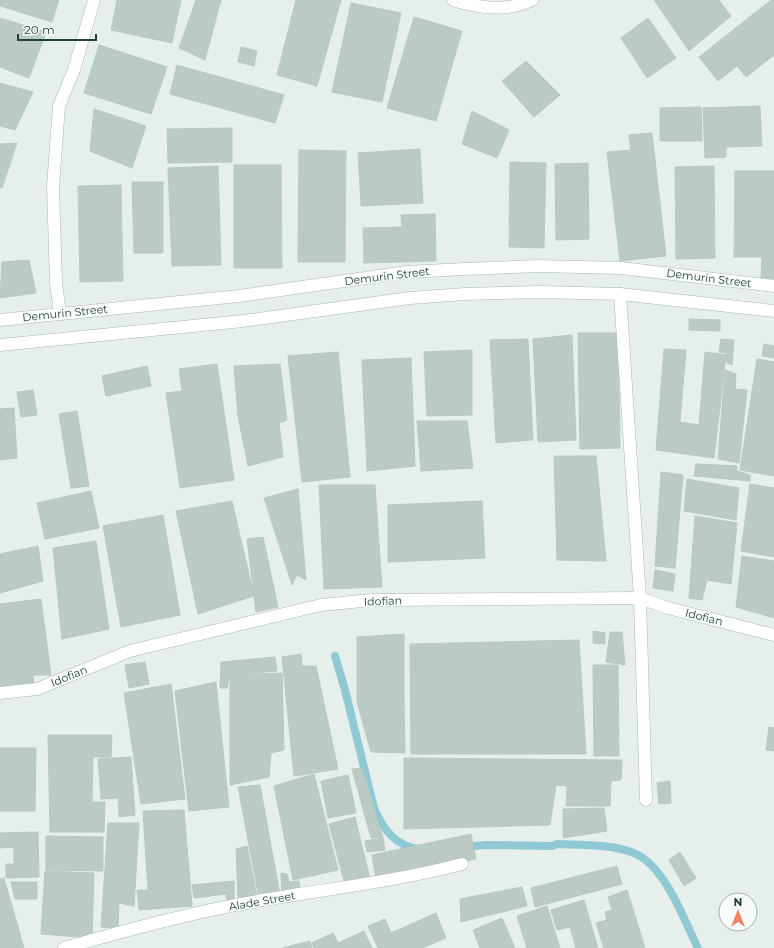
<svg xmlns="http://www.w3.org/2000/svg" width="774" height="948" viewBox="0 0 774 948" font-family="Montserrat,sans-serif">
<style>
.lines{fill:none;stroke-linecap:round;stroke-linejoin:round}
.stream{stroke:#8ec9d4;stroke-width:8}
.building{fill:#bbcac4;stroke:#b8c9c2}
.minor-casing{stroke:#a8b8b2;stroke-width:13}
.tertiary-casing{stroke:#a8b8b2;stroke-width:13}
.minor{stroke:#fff;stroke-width:12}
.tertiary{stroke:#fff;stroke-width:12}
.labels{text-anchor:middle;stroke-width:3;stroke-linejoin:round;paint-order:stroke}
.street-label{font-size:11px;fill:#24423a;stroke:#f7fbf9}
</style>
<rect width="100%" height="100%" fill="#e6efeb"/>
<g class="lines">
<g class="stream">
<path d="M335,656L345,690L374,808C383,829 395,846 419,849"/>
<path d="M462,847L486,845L552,846L557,844C581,845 615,844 636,854C666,868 684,920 698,948"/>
</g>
</g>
<g class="building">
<path d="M0,0H59L52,22L0,6Z"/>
<path d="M117,0H181L172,43L111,30Z"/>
<path d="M196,0H221L205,60L179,48Z"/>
<path d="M296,0H341L317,86L277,75Z"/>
<path d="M654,0H719L731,16L689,51Z"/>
<path d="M771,0H774V55L746,77L737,66L718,81L699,57Z"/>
<path d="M351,3L401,13L382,102L332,92Z"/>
<path d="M414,17L462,31L436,121L387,108Z"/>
<path d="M0,18L46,32L29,78L0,67Z"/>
<path d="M648,18L676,58L647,78L621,38Z"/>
<path d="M99,45L167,67L151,114L84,93Z"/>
<path d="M241,47L257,51L254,66L238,62Z"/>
<path d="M526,61L560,95L534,117L502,81Z"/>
<path d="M177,65L284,95L275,123L170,94Z"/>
<path d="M0,83L33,92L15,130L0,126Z"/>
<path d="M760,106L762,146L726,147V157L705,158L703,108Z"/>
<path d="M701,107L702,141H660V108Z"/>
<path d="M94,109L146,126L132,168L90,151Z"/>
<path d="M472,111L509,130L497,158L462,144Z"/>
<path d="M232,128V162L168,163L167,129Z"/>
<path d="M652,133L666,256L620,261L607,152L631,150L629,135Z"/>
<path d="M17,143L2,188L0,187V144Z"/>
<path d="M420,149L423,203L361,206L358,153Z"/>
<path d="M299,150L346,151L345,262H298Z"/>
<path d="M510,162L546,163L544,248L509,247Z"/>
<path d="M588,163L589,239L556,240L555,164Z"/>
<path d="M234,165H281L282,268H234Z"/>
<path d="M218,166L221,265L172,266L168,168Z"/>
<path d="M714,166L715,258L676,259L675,167Z"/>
<path d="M735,171H774V279H761L762,257H734Z"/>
<path d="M132,182H163V253H134Z"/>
<path d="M121,185L123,281L80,282L78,186Z"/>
<path d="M435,214L436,261L364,263L363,228L402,227L401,215Z"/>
<path d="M29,260L36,293L0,298L2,262Z"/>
<path d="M689,319L720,320V331L689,330Z"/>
<path d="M578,333H618L620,448L580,449Z"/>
<path d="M572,335L576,440L538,442L533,339Z"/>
<path d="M528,339L533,440L496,443L490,340Z"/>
<path d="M721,339L734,340L732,365L727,363L726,353L719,352Z"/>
<path d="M764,344L774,346V358L762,356Z"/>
<path d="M664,349L686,350L680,422L699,425L705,352L726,355L714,458L656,450Z"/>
<path d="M472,350V415L427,416L424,352Z"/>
<path d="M338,352L350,477L302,482L288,356Z"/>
<path d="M411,358L415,466L367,471L362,360Z"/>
<path d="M757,359L774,362V476L740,470Z"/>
<path d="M217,364L234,480L180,488L166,393L182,391L179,369Z"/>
<path d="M280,364L287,420L279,423L283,457L248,466L238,416L234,366Z"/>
<path d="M147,366L151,386L106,396L102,376Z"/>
<path d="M725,370L736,374L735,389L747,390L739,463L718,459Z"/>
<path d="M33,390L37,415L21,417L17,392Z"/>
<path d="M14,408L17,458L0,460V409Z"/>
<path d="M77,411L89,486L71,488L59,414Z"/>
<path d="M417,421H467L473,468L421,471Z"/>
<path d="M554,456H596L606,561L557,560Z"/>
<path d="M696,464L737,466V471L750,475V481L694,476Z"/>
<path d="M661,472L683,475L675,568L655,566Z"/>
<path d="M687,479L739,488L736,520L684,511Z"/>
<path d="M750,484L774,488V557L741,551Z"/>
<path d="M319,485H375L382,587L324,589Z"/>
<path d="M298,489L306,580L297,575L292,585L264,498Z"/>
<path d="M91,491L99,528L45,539L37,503Z"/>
<path d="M232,501L254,596L198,614L176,511Z"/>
<path d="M482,501L485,558L388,562V505Z"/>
<path d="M163,515L180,615L121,627L103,526Z"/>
<path d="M695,516L737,523L731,584L707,580L702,600L689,598Z"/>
<path d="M263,537L278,607L256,612L247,539Z"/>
<path d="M96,541L109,629L62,639L53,548Z"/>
<path d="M38,546L43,581L0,593V554Z"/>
<path d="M742,556L774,561V618L736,607Z"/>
<path d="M655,570L675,574L673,591L653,588Z"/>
<path d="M41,599L51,675H33L34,688H0V604Z"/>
<path d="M593,631L605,633V644L593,643Z"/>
<path d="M610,632H622L625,665L606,662Z"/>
<path d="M404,634V700L357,702V637Z"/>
<path d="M579,640L586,754H411L410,644Z"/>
<path d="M301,654L302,666H316L338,769L294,776L282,657Z"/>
<path d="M275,657L277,671L230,675L227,688H220L221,662Z"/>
<path d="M145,662L149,684L129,688L125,665Z"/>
<path d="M593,665H618L619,756H594Z"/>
<path d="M282,673L284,750L271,753L269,777L230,785V675Z"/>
<path d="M216,682L229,807L189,811L175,691Z"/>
<path d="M171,684L185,799L141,804L124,693Z"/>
<path d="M404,700L405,753L371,752L357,702Z"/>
<path d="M769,727L774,728V751L766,750Z"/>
<path d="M48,735H112L111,757H93L92,802H105L104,832H50Z"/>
<path d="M0,748H36L35,811H0Z"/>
<path d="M131,757L135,815L119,817L118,798L101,799L98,759Z"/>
<path d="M404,758L622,760L621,780L611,781L610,806H566L567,786L556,785L550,825L404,829Z"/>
<path d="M362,768L383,838H371L352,769Z"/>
<path d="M314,774L338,870L293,880L274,786Z"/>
<path d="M348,775L356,813L328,818L321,781Z"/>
<path d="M670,781L671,803L659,804L657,783Z"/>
<path d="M260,785L280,895L259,898L238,787Z"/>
<path d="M604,808L607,831L563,838V809Z"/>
<path d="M184,810L192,906L139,910L137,890H148L143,811Z"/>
<path d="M355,817L370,879L345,885L329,824Z"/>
<path d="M108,823H139L134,906L119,903L118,928L101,927Z"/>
<path d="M38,832L39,877L6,878V864H14V847L0,848V833Z"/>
<path d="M471,834L476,859L376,879L372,855Z"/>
<path d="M46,836L103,837V871L46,870Z"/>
<path d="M383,838L385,850L367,852L365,841Z"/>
<path d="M247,846L257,896L238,898L236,849Z"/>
<path d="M680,852L696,878L684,886L669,860Z"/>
<path d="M617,866L622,884L535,907L531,888Z"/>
<path d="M45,871L94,873L92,938L41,934Z"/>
<path d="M281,873L287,874L289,882L299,881L300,893L282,895Z"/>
<path d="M4,878L24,948H0V879Z"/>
<path d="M234,881V901L227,902L226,894L194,898L192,885Z"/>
<path d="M11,882H37V899H15Z"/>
<path d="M522,887L527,906L461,922L460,899Z"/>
<path d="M627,890L645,948H604L596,923L607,920L605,912L612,910L608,897Z"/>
<path d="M584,900L598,948H576L570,927L557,930L551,910Z"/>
<path d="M547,906L560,948H527L517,916Z"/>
<path d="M436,913L446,938L422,948H378L368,926L385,919L391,933Z"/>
<path d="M502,918L515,948H480L473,930Z"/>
<path d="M364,931L372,948H314L312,943L333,933L338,943Z"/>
<path d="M310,941L312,948H282Z"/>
</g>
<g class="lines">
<g class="minor-casing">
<g id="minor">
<path d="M453,0C478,8 508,12 532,0"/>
<path d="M620,294L640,598L646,800"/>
<path d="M60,313L56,283L53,186L59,106L74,70L94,0"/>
<path d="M0,693L37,689L130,651L321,605L372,600L640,598L668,608L774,635"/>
<path d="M64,948C123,931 181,915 241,904C315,890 390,883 462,864"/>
</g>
</g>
<g class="tertiary-casing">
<g id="tertiary">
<path d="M0,320L239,296L407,272L464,269L538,266L621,268L774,286"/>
<path d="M0,345L243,321L410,298L465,294L538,292L620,294L774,311"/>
</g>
</g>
<use href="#minor" class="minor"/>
<use href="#tertiary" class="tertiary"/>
</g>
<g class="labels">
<g class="street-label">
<text transform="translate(387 276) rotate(-7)" y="4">Demurin Street</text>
<text transform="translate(709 278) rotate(7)" y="4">Demurin Street</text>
<text transform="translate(65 313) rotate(-6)" y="4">Demurin Street</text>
<text transform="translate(383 601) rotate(-2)" y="4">Idofian</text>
<text transform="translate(704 617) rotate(14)" y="4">Idofian</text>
<text transform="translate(69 676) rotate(-22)" y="4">Idofian</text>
<text transform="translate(262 901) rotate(-10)" y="4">Alade Street</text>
</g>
</g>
<g transform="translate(738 912)"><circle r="19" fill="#f7fbf9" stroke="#a3b1ad"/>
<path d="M0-3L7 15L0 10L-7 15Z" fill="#f4845f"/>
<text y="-6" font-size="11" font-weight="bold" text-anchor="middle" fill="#24423a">N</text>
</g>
<path d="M18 34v6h78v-6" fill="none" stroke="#24423a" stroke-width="2"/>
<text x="24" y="34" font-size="12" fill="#24423a" stroke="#f7fbf9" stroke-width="3" paint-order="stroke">20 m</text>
</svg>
